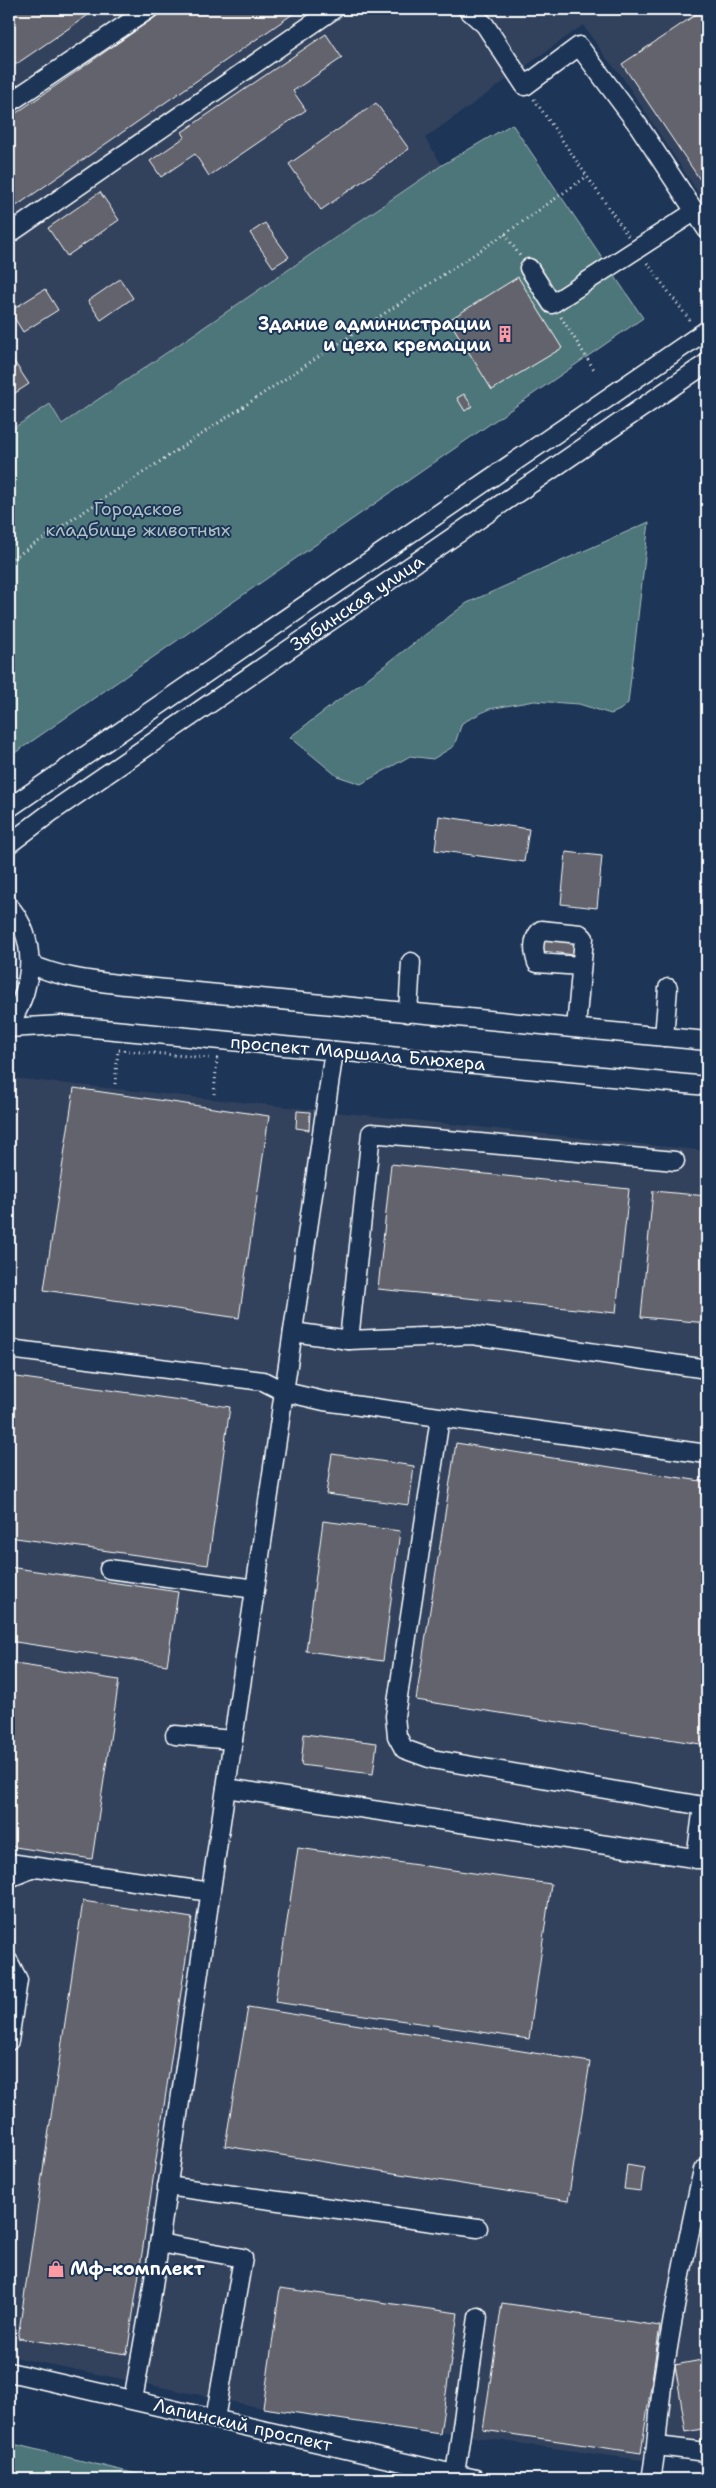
<svg xmlns="http://www.w3.org/2000/svg" width="716" height="2488" viewBox="0 0 716 2488" font-family="'Shantell Sans',sans-serif">
<style>
.built{fill:#32435d}
.green{fill:#4e767a;stroke:#a6babc}
.building{fill:#62646c;stroke:#fff}
.lines{fill:none;stroke-linecap:round;stroke-linejoin:round}
.minor-casing{stroke:#fff;stroke-width:21}
.path{stroke:#fff;stroke-width:3;stroke-dasharray:1 4;stroke-linecap:butt}
.minor{stroke:#1d3557;stroke-width:18}
.labels{text-anchor:middle;stroke-width:4;stroke-linejoin:round;paint-order:stroke}
.poi-label{font-size:18px;font-weight:bold;fill:#fff;stroke:#1d3557;text-anchor:end}
.park-label{font-size:18px;fill:#afc1c3;stroke:#1d3557}
.street-label{font-size:18px;fill:#fff;stroke:#1d3557}
</style>
<rect width="100%" height="100%" fill="#1d3557"/>
<filter id="ink" filterUnits="userSpaceOnUse"><feTurbulence type="fractalNoise" baseFrequency=".02" numOctaves="2"/><feDisplacementMap in="SourceGraphic" scale="10" xChannelSelector="R" yChannelSelector="G"/><feConvolveMatrix kernelMatrix="1 2 1 2 8 2 1 2 1" color-interpolation-filters="sRGB"/></filter>
<g filter="url(#ink)">
<g class="built">
<path d="M9,9H707V206L621,75L607,59L583,25L425,138L442,165L62,424L50,404L9,431Z"/>
<path d="M11,1078L707,1151V2436L641,2460L263,2408L9,2356V1080Z"/>
</g>
<g class="green">
<path d="M512,124L643,318L9,757V431L50,404L62,424L442,165Z"/>
<path d="M649,522L628,703L620,710L611,714L579,704L534,701L489,709L462,723L454,746L433,759L410,756L361,784L337,776L290,737L467,603Z"/>
<path d="M9,2443L157,2479H9Z"/>
</g>
<g class="building">
<path d="M9,9H97L9,69Z"/>
<path d="M167,9H300L9,211V118Z"/>
<path d="M704,9H707V190L622,64Z"/>
<path d="M326,34L342,58L293,91L306,110L209,176L195,154L161,177L150,161L185,137L182,132Z"/>
<path d="M376,103L409,149L321,210L289,164Z"/>
<path d="M100,192L119,220L67,256L48,228Z"/>
<path d="M265,223L289,257L273,267L250,233Z"/>
<path d="M518,277L562,348L492,390L449,320Z"/>
<path d="M120,279L133,298L101,320L88,301Z"/>
<path d="M45,289L58,310L23,332L10,311Z"/>
<path d="M9,354L29,384L9,397Z"/>
<path d="M464,394L472,406L465,411L457,398Z"/>
<path d="M439,816L529,829L524,862L435,850Z"/>
<path d="M566,852L602,856L597,908L561,904Z"/>
<path d="M544,938L576,942L575,955L542,951Z"/>
<path d="M74,1088L269,1116L239,1318L44,1290Z"/>
<path d="M297,1111L310,1112L309,1130L296,1128Z"/>
<path d="M391,1164L629,1189L616,1313L378,1289Z"/>
<path d="M653,1191L707,1196V1323L641,1317Z"/>
<path d="M9,1376L230,1407L208,1565L9,1537Z"/>
<path d="M456,1443L707,1482V1745L416,1700Z"/>
<path d="M332,1454L414,1466L409,1505L326,1494Z"/>
<path d="M323,1521L400,1531L383,1661L306,1651Z"/>
<path d="M9,1567L178,1592L167,1665L9,1641Z"/>
<path d="M9,1663L119,1680L92,1859L9,1846Z"/>
<path d="M304,1734L377,1743L373,1774L301,1765Z"/>
<path d="M298,1848L551,1884L529,2039L275,2002Z"/>
<path d="M83,1901L192,1918L127,2354L18,2338Z"/>
<path d="M248,2007L590,2062L568,2201L225,2146Z"/>
<path d="M627,2165L644,2168L641,2191L624,2189Z"/>
<path d="M280,2288L458,2313L440,2434L263,2408Z"/>
<path d="M707,2297V2330L702,2329Z"/>
<path d="M502,2303L660,2326L641,2453L483,2430Z"/>
<path d="M707,2359V2428L686,2432L675,2365Z"/>
</g>
<g class="lines">
<g class="minor-casing">
<g id="minor">
<path d="M467,9L485,25L525,86L579,46L638,125L707,230"/>
<path d="M9,103L149,9"/>
<path d="M9,234L334,9"/>
<path d="M529,268L552,304L694,212"/>
<path d="M9,808L707,330"/>
<path d="M9,844L50,813L707,363"/>
<path d="M9,906C40,943 32,988 9,1026"/>
<path d="M30,964C61,978 92,981 125,985L707,1041"/>
<path d="M408,1013L411,962"/>
<path d="M9,1028L61,1025L707,1086"/>
<path d="M576,1028L584,938L580,934L541,930C532,939 533,951 537,963L581,966"/>
<path d="M664,1037L668,988"/>
<path d="M293,1332L349,1340L472,1335L707,1369"/>
<path d="M349,1340L371,1133L675,1161"/>
<path d="M9,1349L263,1381L285,1392L324,1401L707,1454"/>
<path d="M440,1418L395,1716L397,1736L404,1749L432,1759L703,1806L696,1859"/>
<path d="M109,1569L255,1589"/>
<path d="M175,1735L233,1740"/>
<path d="M226,1788L707,1860"/>
<path d="M9,1863L211,1892"/>
<path d="M9,1878L34,1868"/>
<path d="M9,1962L18,1980L9,2041"/>
<path d="M167,2186L478,2228"/>
<path d="M159,2243L243,2258L215,2419"/>
<path d="M9,2372L476,2479"/>
<path d="M133,2400L151,2299L334,1051"/>
<path d="M657,2446L707,2452"/>
<path d="M455,2474L478,2317"/>
<path d="M651,2479C658,2444 658,2409 664,2373C674,2305 688,2238 703,2170"/>
</g>
</g>
<g class="path">
<path d="M534,99L628,236"/>
<path d="M505,234L520,256"/>
<path d="M647,263L691,322"/>
<path d="M561,317L595,371"/>
<path d="M9,561L505,234L586,177"/>
<path d="M115,1084L118,1050L209,1058"/>
<path d="M214,1094L217,1059H215"/>
</g>
<use href="#minor" class="minor"/>
</g>
</g>
<defs>
<g id="building-bare" transform="scale(1.35)"><path d="M-4-6H4V6H1V3H-1V6H-4ZM-2.5-4.3h1.7v1.8h-1.7ZM.8-4.3h1.7v1.8H.8ZM-2.5-1h1.7V.8h-1.7ZM.8-1h1.7V.8H.8Z" fill="#ff9aa2" stroke="#1d3557" stroke-width="2.5" paint-order="stroke"/></g>
<g id="shop-bare" transform="scale(1.35)"><path d="M-5-2.5h2.3a2.7 3.5 0 0 1 5.4 0H5L5.5 6h-11ZM-1.5-2.5h3a1.5 2.3 0 0 0-3 0Z" fill="#ff9aa2" stroke="#1d3557" stroke-width="2.5" paint-order="stroke"/></g>
</defs>
<g fill-rule="evenodd">
<use href="#building-bare" x="505" y="334"/>
<use href="#shop-bare" x="56" y="2269"/>
</g>
<g class="labels">
<g class="poi-label">
<text x="491" y="330">Здание администрации<tspan x="491" dy="21">и цеха кремации</tspan></text>
<text x="70" y="2275" text-anchor="start">Мф-комплект</text>
</g>
<g class="park-label">
<text x="138" y="515">Городское<tspan x="138" dy="21">кладбище животных</tspan></text>
</g>
<g class="street-label">
<text transform="translate(357 603) rotate(-34)" y="6">Зыбинская улица</text>
<text transform="translate(358 1053) rotate(5)" y="6">проспект Маршала Блюхера</text>
<text transform="translate(243 2425) rotate(13)" y="6">Лапинский проспект</text>
</g>
</g>
<rect width="716" height="2488" fill="none" stroke="#1d3557" stroke-width="30"/>
<rect x="15" y="15" width="686" height="2458" fill="none" stroke="#fff" stroke-width="2" filter="url(#ink)"/>
</svg>
